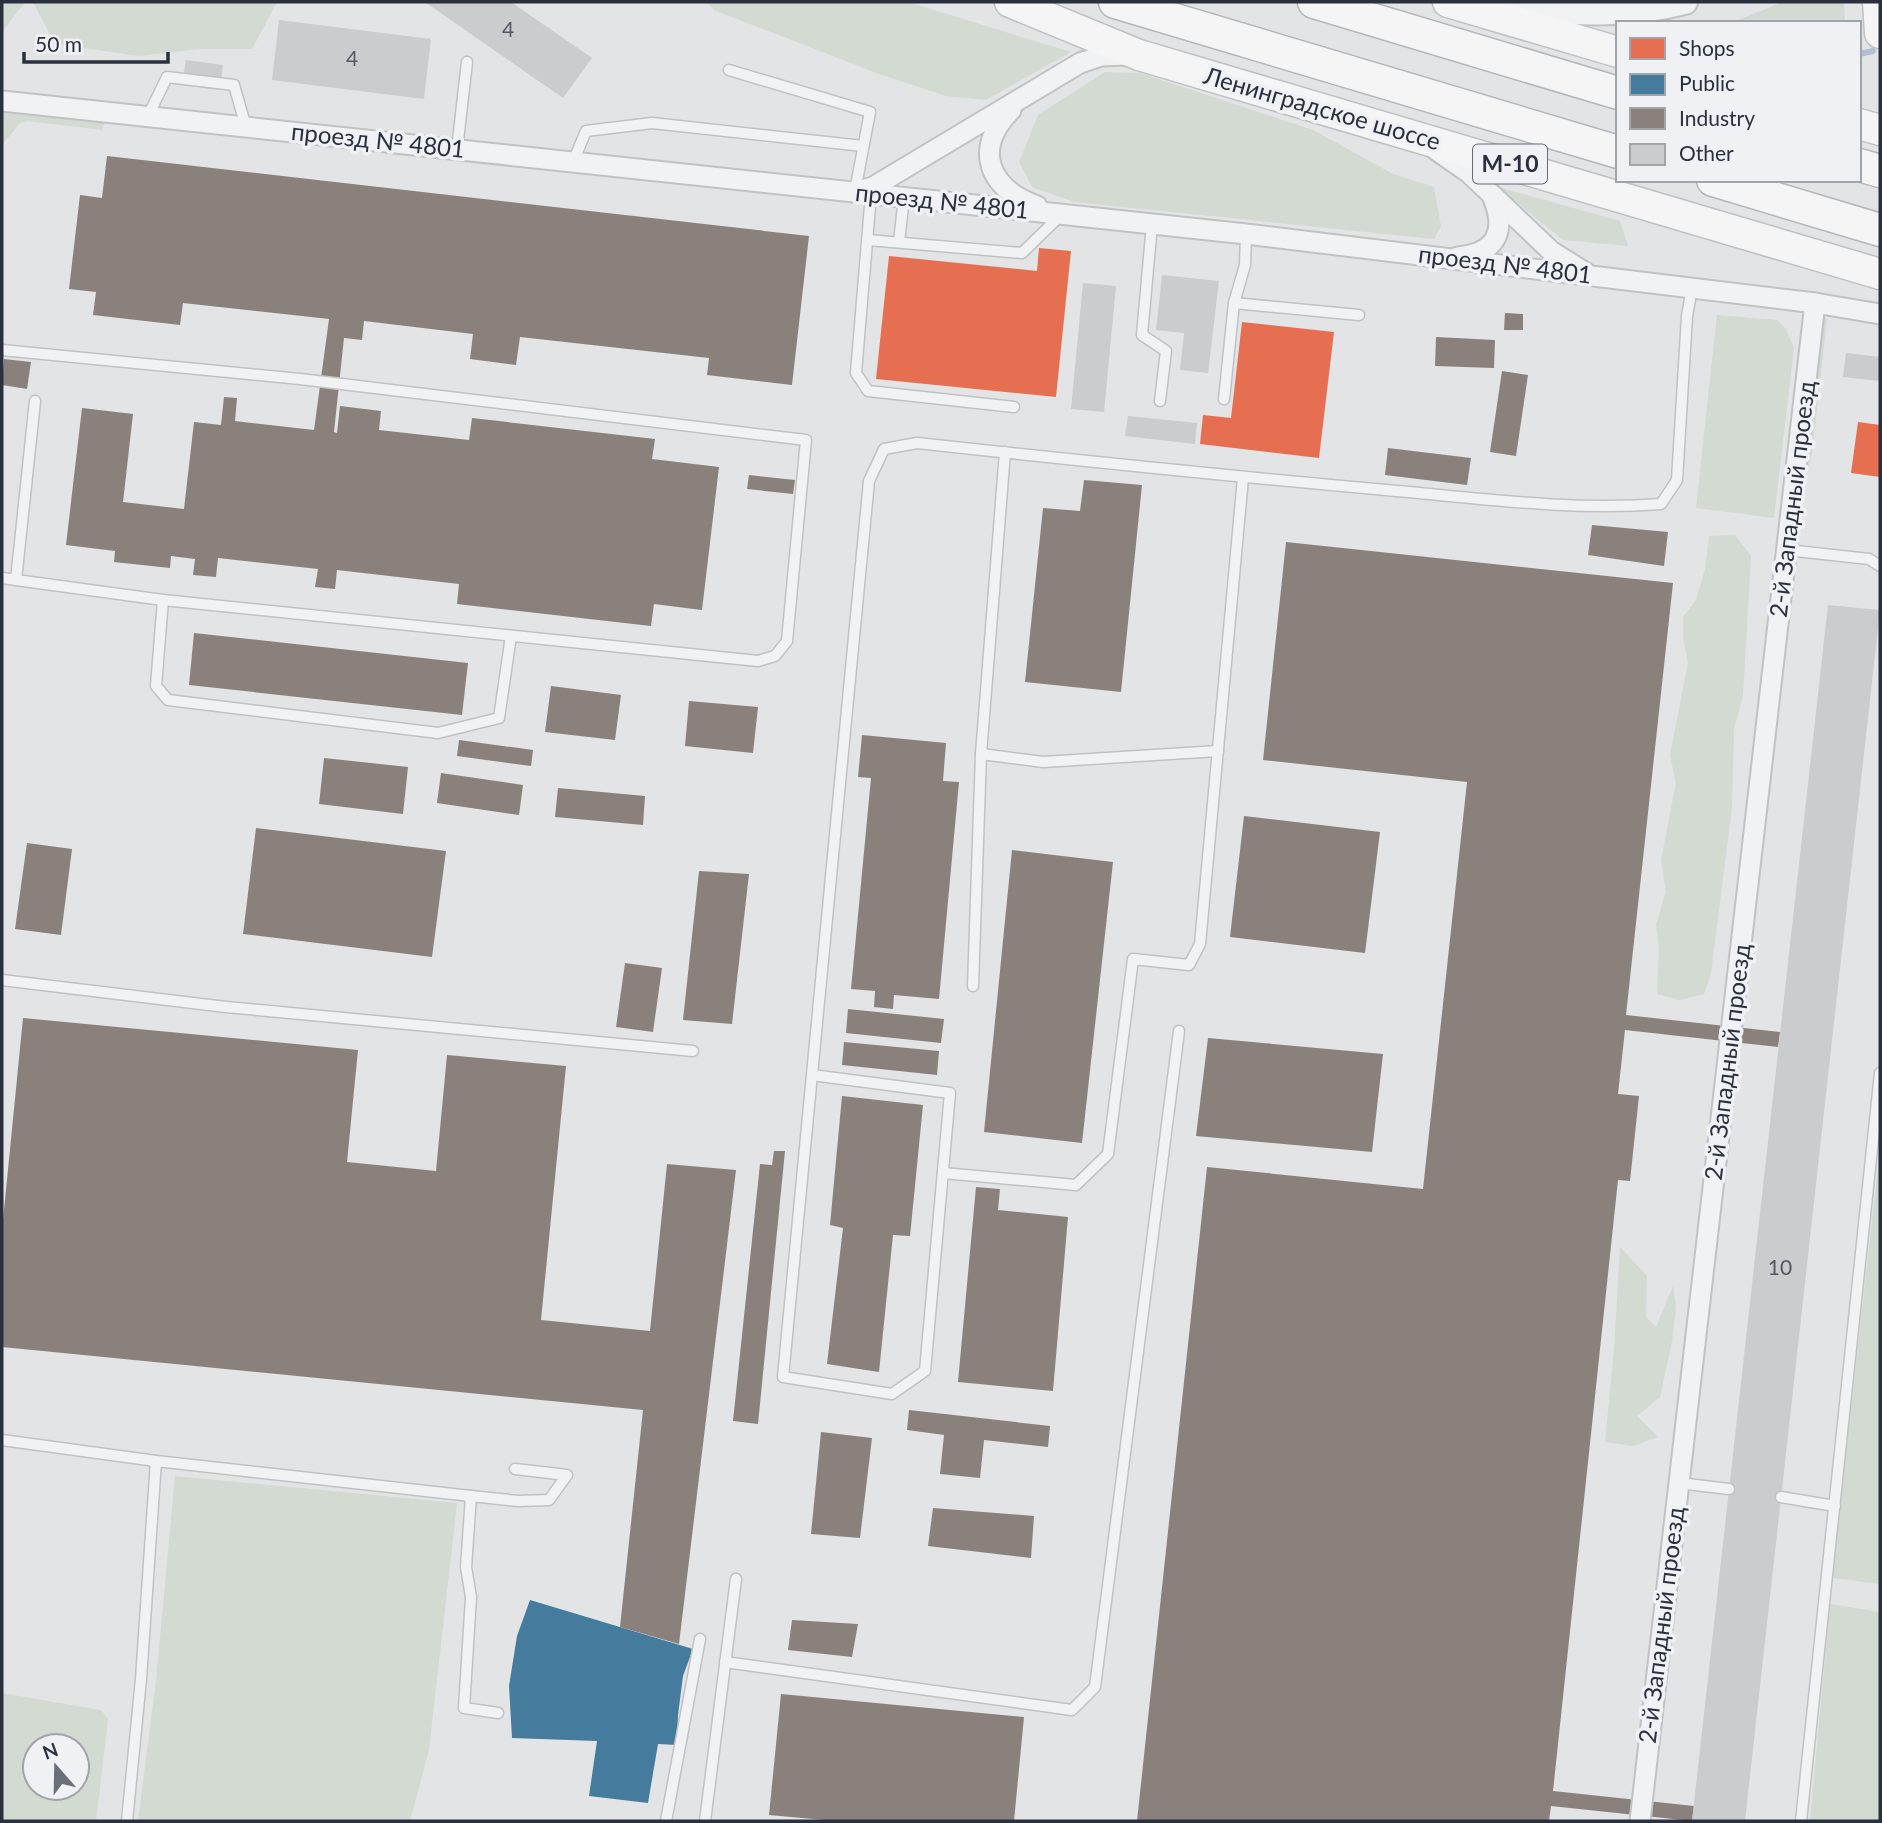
<svg xmlns="http://www.w3.org/2000/svg" width="1882" height="1823" viewBox="0 0 1882 1823" font-family="Lato,sans-serif">
<style>
.green{fill:#d2dad2;fill-rule:evenodd}
.shops{fill:#e76f51}
.public{fill:#457b9d}
.industry{fill:#8a817c}
.lines{fill:none;stroke-linecap:round;stroke-linejoin:round}
.stream{stroke:#b2bfcf;stroke-width:6}
.building{fill:#caccce}
.service-casing{stroke:#c0c2c4;stroke-width:13}
.minor-casing{stroke:#c0c2c4;stroke-width:23}
.tertiary-casing{stroke:#c0c2c4;stroke-width:28}
.primary-casing{stroke:#bec0c3;stroke-width:33}
.trunk-casing{stroke:#b4b7ba;stroke-width:35}
.service{stroke:#f0f2f3;stroke-width:10}
.minor{stroke:#f0f2f3;stroke-width:19}
.tertiary{stroke:#f0f2f3;stroke-width:24}
.primary{stroke:#f5f5f6;stroke-width:30}
.trunk{stroke:#f5f5f6;stroke-width:32}
.labels{text-anchor:middle;stroke-width:7;stroke-linejoin:round;paint-order:stroke}
.number-label{font-size:21px;fill:#535862}
.shield{fill:#eff1f5;stroke:#656a74;stroke-width:2}
.shield-label{font-size:23px;font-weight:bold;fill:#2a303d}
.street-label{font-size:24px;fill:#2a303d;stroke:#eff1f5}
</style>
<rect width="100%" height="100%" fill="#e2e4e6"/>
<g class="green">
<path d="M2,2H25L2,32Z"/>
<path d="M33,2H277L252,49H200L139,56L55,44Z"/>
<path d="M707,2H908L1071,52L986,100L946,96L879,74L714,10Z"/>
<path d="M1783,2H1844L1845,23H1730Z"/>
<path d="M1105,72L1140,73L1313,130L1393,174L1434,187L1441,226L1434,239L1074,202L1032,187L1019,162L1038,115Z"/>
<path d="M2,96L110,109L102,130L28,121L20,123L2,145Z"/>
<path d="M1498,187L1620,221L1628,246L1563,240Z"/>
<path d="M1717,315L1777,320L1786,329L1794,348L1774,518L1696,508Z"/>
<path d="M1811,318L1827,319L1812,453L1807,473L1796,472Z"/>
<path d="M1735,535L1751,556L1743,696L1734,729L1732,808L1711,973L1704,994L1680,1000L1657,994L1659,949L1656,925L1666,891L1661,860L1676,783L1670,755L1688,663L1683,638V617L1696,600L1705,569L1709,536Z"/>
<path d="M1880,1149V1584L1832,1578Z"/>
<path d="M1620,1247L1647,1276L1646,1317L1656,1327L1673,1286L1676,1307L1672,1341L1660,1397L1637,1416L1658,1437L1633,1446L1605,1442L1614,1349Z"/>
<path d="M175,1476L457,1503L429,1750L410,1821H138L156,1681Z"/>
<path d="M1830,1604L1880,1612V1821H1810Z"/>
<path d="M2,1693L101,1710L108,1719L96,1821H2ZM35,1746H77V1788H35Z"/>
</g>
<g class="shops">
<path d="M1039,248L1071,251L1056,397L876,379L889,256L1037,271Z"/>
<path d="M1242,322L1334,332L1319,458L1200,444L1203,415L1231,418Z"/>
<path d="M1858,422L1880,425V477L1851,473Z"/>
</g>
<path class="public" d="M530,1600L693,1649L683,1676L678,1715L677,1745L658,1744L648,1803L589,1796L597,1741L512,1738L509,1686L517,1636Z"/>
<g class="industry">
<path d="M107,156L809,236L792,385L707,375L709,358L520,337L516,365L470,359L473,334L364,321L362,340L344,338L334,432L337,433L340,406L381,411L379,430L469,440L472,418L655,439L652,459L719,467L702,610L654,604L651,626L457,604L459,584L337,570L335,589L315,587L318,569L218,558L216,577L193,575L195,559L171,556L170,568L114,562L115,551L66,545L82,408L133,414L123,502L184,509L194,422L221,425L224,397L237,398L235,421L314,430L329,319L183,303L180,325L93,315L96,292L69,289L80,195L102,198Z"/>
<path d="M1505,313L1523,314V330H1504Z"/>
<path d="M1436,337L1495,340L1494,368L1435,366Z"/>
<path d="M4,359L31,362L27,389L2,385Z"/>
<path d="M1502,371L1528,375L1516,456L1490,452Z"/>
<path d="M1388,448L1471,458L1467,485L1385,475Z"/>
<path d="M749,475L795,480L793,494L747,489Z"/>
<path d="M1084,480L1142,485L1121,692L1025,682L1043,508L1080,511Z"/>
<path d="M1592,525L1668,532L1664,566L1588,555Z"/>
<path d="M1286,542L1673,583L1626,1015L1780,1032L1778,1047L1625,1030L1618,1094L1639,1096L1630,1181L1618,1180L1553,1791L1694,1806L1692,1821L1551,1806L1549,1821H1137L1207,1167L1423,1189L1467,782L1263,760Z"/>
<path d="M194,633L468,663L462,715L189,685Z"/>
<path d="M551,686L621,695L615,740L545,732Z"/>
<path d="M689,701L758,707L753,753L685,746Z"/>
<path d="M862,735L946,743L943,781L959,782L939,999L894,995L893,1009L874,1007L875,991L851,989L871,778L858,777Z"/>
<path d="M459,740L533,750L531,766L457,756Z"/>
<path d="M324,758L408,767L403,814L319,804Z"/>
<path d="M441,773L523,785L519,815L437,803Z"/>
<path d="M558,788L645,796L643,825L555,817Z"/>
<path d="M1244,816L1380,832L1365,953L1230,937Z"/>
<path d="M256,828L446,851L432,957L243,934Z"/>
<path d="M27,843L72,849L61,935L15,929Z"/>
<path d="M1012,850L1113,862L1082,1143L984,1132Z"/>
<path d="M699,871L749,874L732,1024L683,1020Z"/>
<path d="M625,963L662,968L653,1032L616,1027Z"/>
<path d="M848,1009L944,1019L941,1043L846,1033Z"/>
<path d="M23,1018L358,1050L347,1162L436,1171L447,1055L566,1066L541,1320L650,1331L667,1164L736,1170L679,1644L620,1627L643,1410L2,1347V1230Z"/>
<path d="M1208,1038L1383,1054L1372,1152L1196,1136Z"/>
<path d="M844,1042L939,1051L937,1075L842,1065Z"/>
<path d="M842,1096L923,1105L910,1236L893,1235L879,1372L827,1364L843,1228L830,1225Z"/>
<path d="M774,1151H785L758,1424L733,1421L760,1164L772,1165Z"/>
<path d="M976,1187L1000,1189L998,1210L1068,1217L1053,1391L958,1382Z"/>
<path d="M909,1410L1050,1426L1048,1447L984,1440L980,1478L940,1474L944,1435L907,1430Z"/>
<path d="M821,1432L872,1438L860,1538L811,1534Z"/>
<path d="M933,1508L1034,1516L1031,1558L928,1546Z"/>
<path d="M792,1620L858,1624L852,1657L788,1650Z"/>
<path d="M781,1694L1024,1717L1014,1821H835L769,1815Z"/>
</g>
<g class="lines">
<path class="stream" d="M1859,54L1873,51"/>
</g>
<g class="building">
<path d="M425,2H511L592,58L563,98Z"/>
<path d="M279,20L431,39L424,99L272,80Z"/>
<path d="M186,60L223,65L220,90L182,85Z"/>
<path d="M1162,275L1219,281L1208,373L1180,370L1184,333L1156,330Z"/>
<path d="M1083,283L1116,286L1104,412L1071,409Z"/>
<path d="M1846,353L1880,357V381L1843,377Z"/>
<path d="M1128,416L1197,423L1195,444L1125,436Z"/>
<path d="M1828,605L1880,610L1745,1821H1692Z"/>
</g>
<g class="lines">
<g class="service-casing">
<g id="service">
<path d="M729,70L870,112L855,191"/>
<path d="M148,116L167,77L234,85L246,127"/>
<path d="M457,149L467,62"/>
<path d="M573,162L586,131L652,123L863,146"/>
<path d="M871,194L856,373L868,391L1014,407"/>
<path d="M1152,224L1142,335L1166,351L1160,401"/>
<path d="M868,240L1022,253L1061,215"/>
<path d="M899,242L904,197"/>
<path d="M1234,303L1359,315"/>
<path d="M2,350L300,379L806,440L787,641L775,656L758,661L163,600L16,580L35,401"/>
<path d="M1224,399L1234,303L1245,265L1246,234"/>
<path d="M1787,550L1869,559L1880,566"/>
<path d="M2,578L16,580"/>
<path d="M163,600L156,686L168,700L438,733L499,718L511,636"/>
<path d="M981,754L1005,452"/>
<path d="M2,980L226,1007L693,1051"/>
<path d="M973,986L981,754L1043,762L1218,751"/>
<path d="M812,1075L950,1093L925,1371L892,1394L783,1377L820,991L869,481L884,449L917,443C1073,460 1230,476 1386,490C1478,498 1570,511 1661,504L1677,480L1687,316L1692,288"/>
<path d="M943,1173L1076,1185L1108,1154L1133,959L1189,965L1200,944L1243,478"/>
<path d="M2,1440L156,1461"/>
<path d="M1679,1483L1729,1489"/>
<path d="M471,1496L518,1501L549,1500L567,1475L515,1469"/>
<path d="M1781,1497L1835,1506"/>
<path d="M725,1662L1072,1710L1095,1687L1179,1031"/>
<path d="M127,1821L141,1679L156,1461L471,1496L466,1567L471,1597L464,1708L498,1713"/>
<path d="M666,1821L700,1639"/>
<path d="M705,1821L736,1579"/>
<path d="M1801,1821L1880,1073"/>
</g>
</g>
<g class="minor-casing">
<g id="minor">
<path d="M2,101L1246,234L1815,303L1880,314"/>
<path d="M1011,110C972,150 989,188 1037,206"/>
<path d="M1436,150L1469,173L1551,251L1586,273"/>
<path d="M858,191L873,187L1080,63L1101,56L1128,55"/>
<path d="M1458,257C1496,253 1507,232 1493,198"/>
<path d="M1640,1821L1815,303"/>
</g>
</g>
<g class="tertiary-casing">
<path id="tertiary" d="M1496,2C1557,14 1624,18 1685,2"/>
</g>
<g class="primary-casing">
<g id="primary">
<path d="M1010,2L1139,55L1880,274"/>
<path d="M1448,2L1618,52"/>
<path d="M1878,2L1880,33"/>
<path d="M1859,124L1880,130"/>
</g>
</g>
<g class="trunk-casing">
<g id="trunk">
<path d="M1115,2L1618,152"/>
<path d="M1314,2L1618,93"/>
<path d="M1859,165L1880,171"/>
<path d="M1713,180L1880,230"/>
</g>
</g>
<use href="#service" class="service"/>
<use href="#minor" class="minor"/>
<use href="#tertiary" class="tertiary"/>
<use href="#primary" class="primary"/>
<use href="#trunk" class="trunk"/>
</g>
<g class="labels">
<g class="number-label">
<text x="508" y="37">4</text>
<text x="352" y="66">4</text>
<text x="1780" y="1275">10</text>
</g>
<rect class="shield" x="1473" y="144.5" width="74" height="39" rx="5"/>
<g class="shield-label">
<text x="1510" y="172">М-10</text>
</g>
<g class="street-label">
<text transform="translate(1322 109) rotate(16)" y="8">Ленинградское шоссе</text>
<text transform="translate(378 141) rotate(6)" y="8">проезд № 4801</text>
<text transform="translate(942 202) rotate(6)" y="8">проезд № 4801</text>
<text transform="translate(1505 265) rotate(7)" y="8">проезд № 4801</text>
<text transform="translate(1793 499) rotate(-83)" y="8">2-й Западный проезд</text>
<text transform="translate(1728 1062) rotate(-83)" y="8">2-й Западный проезд</text>
<text transform="translate(1662 1625) rotate(-83)" y="8">2-й Западный проезд</text>
</g>
</g>
<rect width="1882" height="1823" fill="none" stroke="#2a303d" stroke-width="7"/>
<rect x="1616" y="21" width="245" height="161" fill="#eff1f5" stroke="#a0a4ab" stroke-width="2"/>
<rect x="1630" y="38" width="35" height="21" fill="#e76f51" stroke="#a0a4ab" stroke-width="2"/>
<text x="1679" y="56" font-size="21" fill="#2a303d">Shops</text>
<rect x="1630" y="74" width="35" height="21" fill="#457b9d" stroke="#a0a4ab" stroke-width="2"/>
<text x="1679" y="91" font-size="21" fill="#2a303d">Public</text>
<rect x="1630" y="108" width="35" height="21" fill="#8a817c" stroke="#a0a4ab" stroke-width="2"/>
<text x="1679" y="126" font-size="21" fill="#2a303d">Industry</text>
<rect x="1630" y="144" width="35" height="21" fill="#caccce" stroke="#a0a4ab" stroke-width="2"/>
<text x="1679" y="161" font-size="21" fill="#2a303d">Other</text>
<g transform="translate(56 1767) rotate(340)"><circle r="33" fill="#eff1f5" stroke="#a0a4ab" stroke-width="2"/>
<path d="M0-5L12 26L0 18L-12 26Z" fill="#6a6f78"/>
<text y="-10" font-size="19" font-weight="bold" text-anchor="middle" fill="#2a303d">N</text>
</g>
<path d="M24 52v10h144v-10" fill="none" stroke="#2a303d" stroke-width="3.5"/>
<text x="35" y="52" font-size="21" fill="#2a303d" stroke="#eff1f5" stroke-width="5" paint-order="stroke">50 m</text>
</svg>
